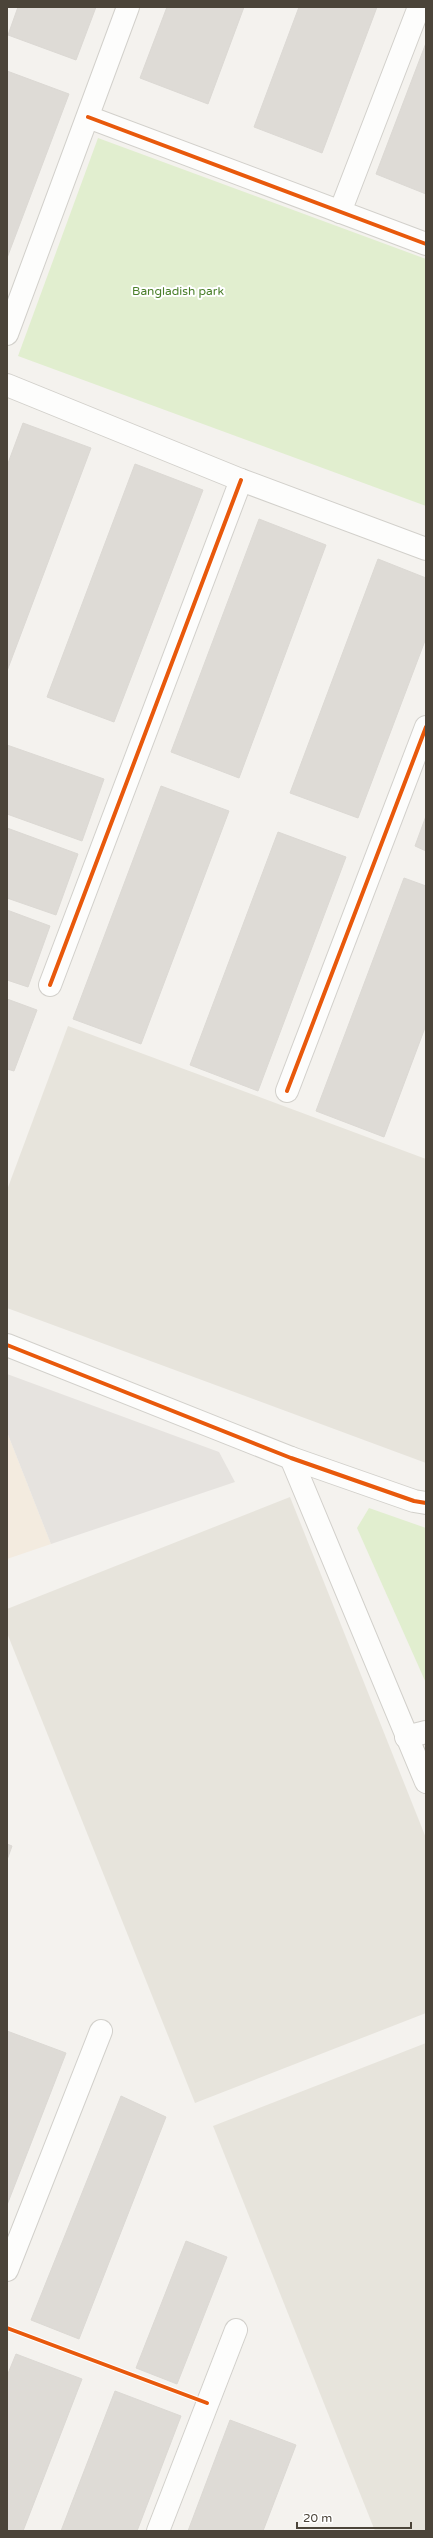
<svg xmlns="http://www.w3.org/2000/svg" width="433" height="2538" viewBox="0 0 433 2538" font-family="'Varela Round',sans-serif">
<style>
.residential{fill:#e7e4dc}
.commercial{fill:#f3ebdf}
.green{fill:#e1eecf}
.parking{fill:#e6e3df}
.building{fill:#dedbd6;stroke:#dcd9d4}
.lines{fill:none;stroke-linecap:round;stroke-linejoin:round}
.minor-casing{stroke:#d2d0cb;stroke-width:24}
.minor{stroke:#fdfdfc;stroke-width:22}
.cycleway-casing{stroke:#fff;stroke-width:6}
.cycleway{stroke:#e8590c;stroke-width:4}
.labels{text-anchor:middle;stroke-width:4;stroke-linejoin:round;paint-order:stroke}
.park-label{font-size:12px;fill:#4a7f2a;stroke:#fff}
</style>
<rect width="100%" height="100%" fill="#f4f2ee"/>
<g class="residential">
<path d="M68,1026L426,1159V1463L7,1308V1190Z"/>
<path d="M290,1497L426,1838V2013L195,2103L7,1633V1609Z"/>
<path d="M426,2043V2531H375L213,2126Z"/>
</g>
<path class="commercial" d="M7,1432L51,1544L7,1559Z"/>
<g class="green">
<path d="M98,138L426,259V506L18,356Z"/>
<path d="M369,1508L426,1528V1683L357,1528Z"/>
</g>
<path class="parking" d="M7,1374L219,1452L235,1482L51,1544L7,1432Z"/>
<g class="building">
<path d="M18,7H96L76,60L8,35Z"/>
<path d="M167,7H244L208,104L140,78Z"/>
<path d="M299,7H377L322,153L254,127Z"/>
<path d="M426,43V194L376,174Z"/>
<path d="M7,71L69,94L7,258Z"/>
<path d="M23,423L91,448L7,671V466Z"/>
<path d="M135,464L203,490L114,722L47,697Z"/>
<path d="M259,519L326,545L239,778L171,752Z"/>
<path d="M378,559L426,578V638L358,818L290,793Z"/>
<path d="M7,745L104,779L82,841L7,814Z"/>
<path d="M161,786L229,811L141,1044L73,1019Z"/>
<path d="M426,816V851L415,846Z"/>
<path d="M7,828L78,854L56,915L7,898Z"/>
<path d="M278,832L346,857L258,1091L190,1065Z"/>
<path d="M404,878L426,886V1025L384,1137L316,1111Z"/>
<path d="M7,910L50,926L28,987L7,980Z"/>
<path d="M7,999L37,1010L14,1071L7,1069Z"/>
<path d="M7,1844L12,1846L7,1860Z"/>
<path d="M7,2031L66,2053L7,2205Z"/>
<path d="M121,2096L166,2117L79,2339L31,2320Z"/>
<path d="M186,2241L227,2257L177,2384L136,2368Z"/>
<path d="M16,2354L82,2379L23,2531H7V2376Z"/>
<path d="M115,2391L181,2416L137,2531H61Z"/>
<path d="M230,2420L296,2445L263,2531H188Z"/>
</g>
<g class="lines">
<g class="minor-casing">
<g id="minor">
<path d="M88,117L426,244"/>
<path d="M340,212L419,7"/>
<path d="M7,334L128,7"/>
<path d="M7,385L241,480L426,549"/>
<path d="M50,985L241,480"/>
<path d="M287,1091L426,727"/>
<path d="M7,1345L291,1458L414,1501L426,1503"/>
<path d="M291,1458L426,1782"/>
<path d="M406,1737L426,1732"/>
<path d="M7,2270L101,2031"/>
<path d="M158,2531L236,2330"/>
</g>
</g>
<use href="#minor" class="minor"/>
<g class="cycleway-casing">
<g id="cycleway">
<path d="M88,117L426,244"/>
<path d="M50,985L241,480"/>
<path d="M287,1091L426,727"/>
<path d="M7,1345L291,1458L414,1501L426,1503"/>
<path d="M7,2328L207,2403"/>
</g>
</g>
<use href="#cycleway" class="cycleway"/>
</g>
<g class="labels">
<g class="park-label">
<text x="178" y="295">Bangladish park</text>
</g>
</g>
<rect width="433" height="2538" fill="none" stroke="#4b4439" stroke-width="16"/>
<path d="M297 2522v6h114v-6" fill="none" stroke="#4b4439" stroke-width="2"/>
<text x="303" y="2522" font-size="12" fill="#4b4439" stroke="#ffffff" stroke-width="3" paint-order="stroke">20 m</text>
</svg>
